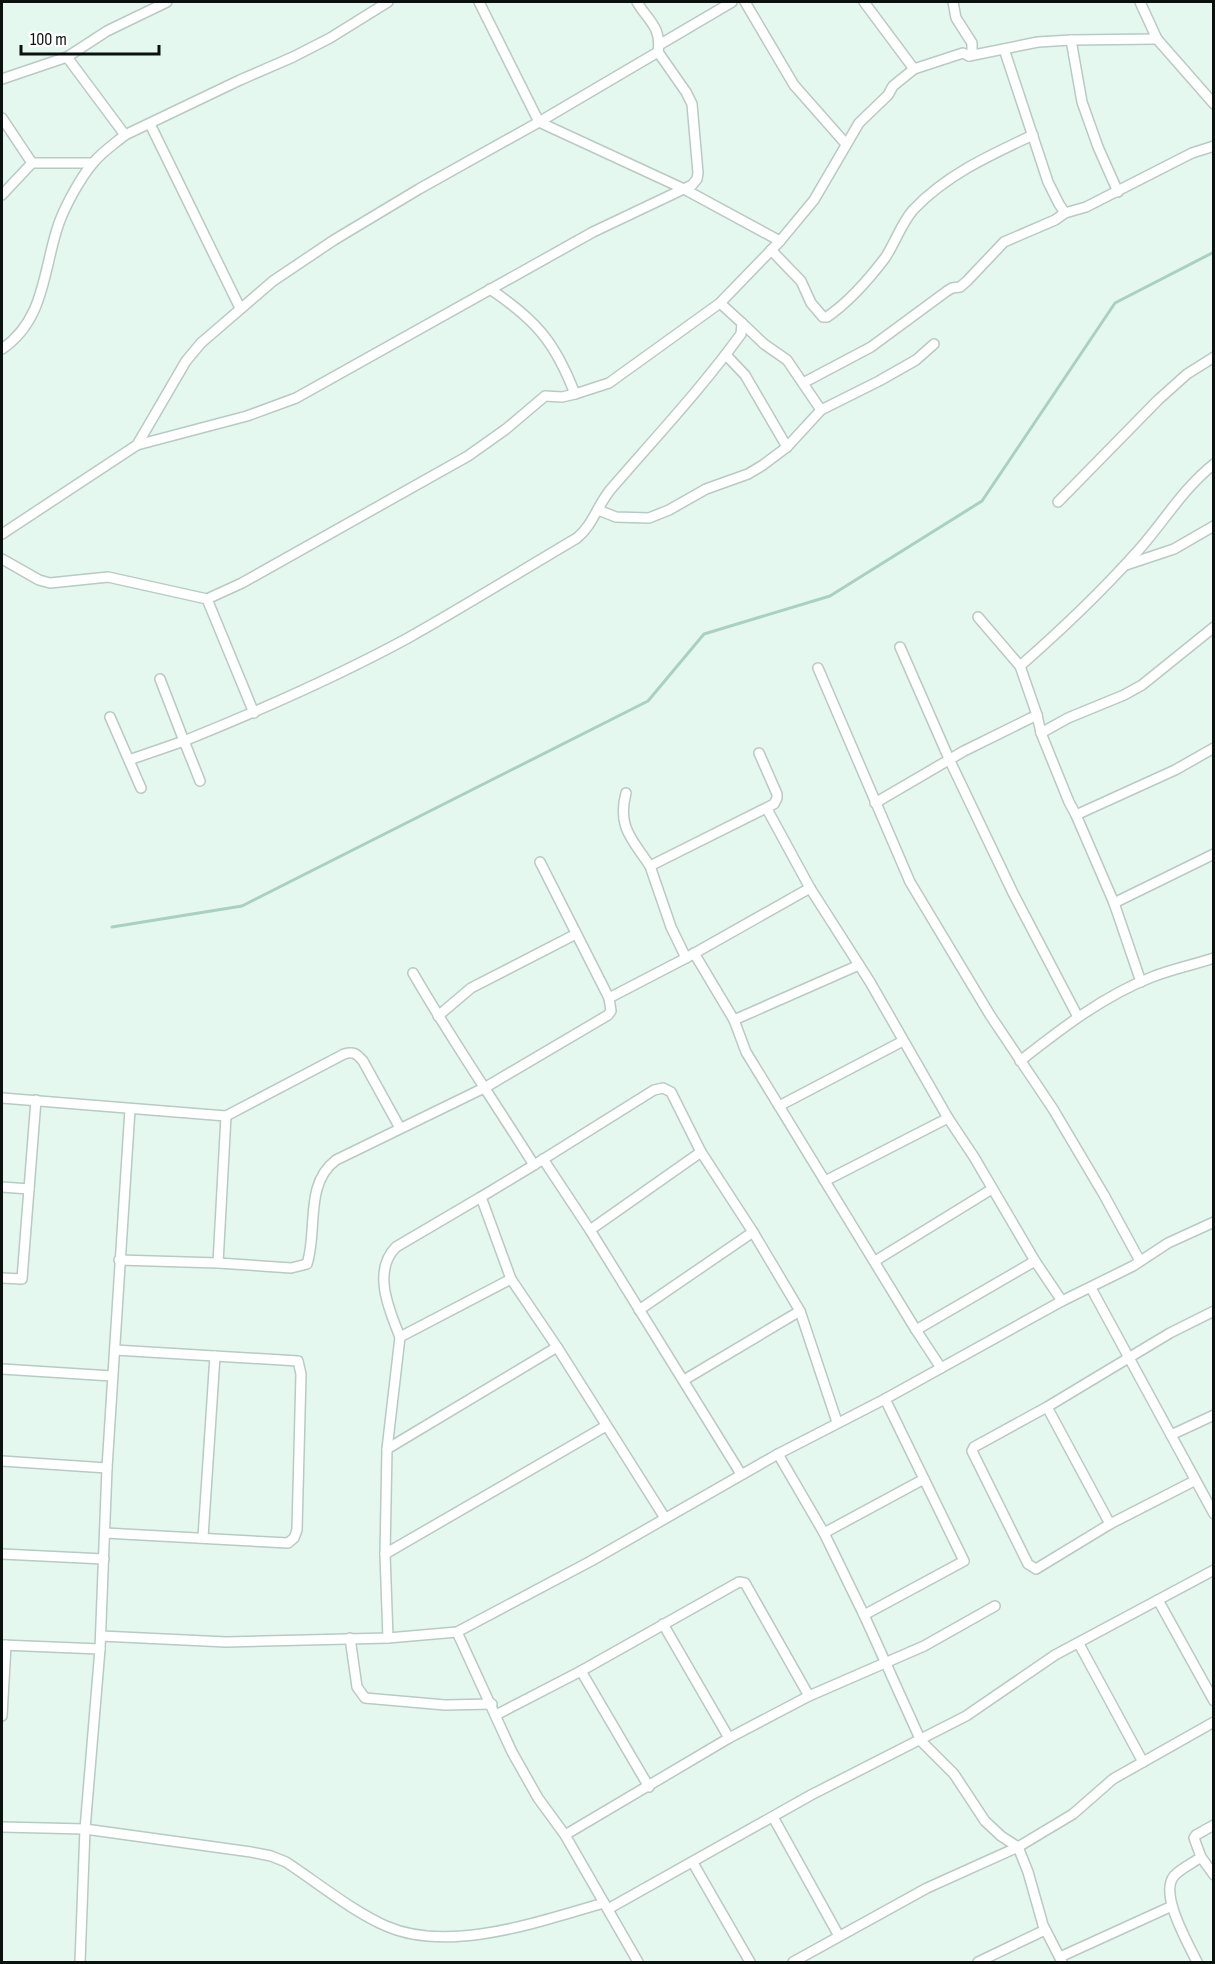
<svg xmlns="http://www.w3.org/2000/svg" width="1215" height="1964" viewBox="0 0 1215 1964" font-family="'Sofia Sans Condensed',sans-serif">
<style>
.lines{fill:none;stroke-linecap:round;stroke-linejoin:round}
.stream{stroke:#a9d0c1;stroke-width:3}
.minor-casing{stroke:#b8cac3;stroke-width:12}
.minor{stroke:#fff;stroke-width:9}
</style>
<rect width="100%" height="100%" fill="#e5f8f0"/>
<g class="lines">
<path class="stream" d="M112,927L242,906L648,701L704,634L830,596L982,501L1115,303L1214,252"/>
<g class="minor-casing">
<g id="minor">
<path d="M479,2L539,122L684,189L780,241"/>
<path d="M745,2L794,85L846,144"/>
<path d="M864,2L914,69"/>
<path d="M953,2L956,18L972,43V53L969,56"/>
<path d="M1140,2L1157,39L1214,104"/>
<path d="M1071,40L1082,102L1098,147L1118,192"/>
<path d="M659,45L732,2"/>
<path d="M1004,49L1048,182L1059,204L1065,213"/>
<path d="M67,57L125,135"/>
<path d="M2,79L67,57L107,31L167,2"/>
<path d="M2,118L32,163"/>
<path d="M150,124L240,308"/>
<path d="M2,195L32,163H93"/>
<path d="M771,250L801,281L811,303L823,317H827C849,302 869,279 885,258C895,243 901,224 913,210C946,175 990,155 1033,135"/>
<path d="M742,323L764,344L787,360L821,410"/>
<path d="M2,349C46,319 43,268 59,223C66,204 81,177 93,163C102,152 114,144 125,135L240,80L293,57L330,38L388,2"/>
<path d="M726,355L745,375L787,447"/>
<path d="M803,383L871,347L947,291L952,288L960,287L967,281L1004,242L1055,220L1065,213L1086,207L1192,153L1214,146"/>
<path d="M575,394L609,383L720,303L780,241L814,200L859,123L888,95L893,86L914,69L963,53L969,56L1038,42L1071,40L1157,39"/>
<path d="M137,445L247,416L296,398L593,232L692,185L697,179L698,173L692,104L686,92L658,52"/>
<path d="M1058,502L1158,400L1187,374L1214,357"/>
<path d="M598,510L616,517L649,518L669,510L706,489L748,474L763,465L787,447L821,410L879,381L916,360L934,344"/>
<path d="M2,534L137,445L186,361L201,343L273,281L334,240L419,189L539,122L658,52C662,27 648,21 637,2"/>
<path d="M2,559L39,580L50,583L108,577L207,599L242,583L468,456L506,429L545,396L562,397L575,394C555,342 536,320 490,289"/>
<path d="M1126,565L1174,549L1214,526"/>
<path d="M207,599L254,713"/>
<path d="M978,617L1020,666L1037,715L1041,733L1069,802L1076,815L1114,903L1141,982"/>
<path d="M900,647L950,761L1013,893L1078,1017"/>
<path d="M1020,666C1060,631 1099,594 1135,554C1162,525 1182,489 1214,464"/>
<path d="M818,668L910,882L990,1015L1053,1109L1104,1195L1140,1261"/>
<path d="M160,679L184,741C261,710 336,677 408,638C465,606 521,571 577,538C593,525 598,504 611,489C655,438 701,389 741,334L742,323L720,303"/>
<path d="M110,717L141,788"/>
<path d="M1041,733L1068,718L1124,695L1142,685L1214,627"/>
<path d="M129,760L184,741L200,781"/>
<path d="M626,793C617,827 632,839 650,866"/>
<path d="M875,803L964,751L1037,715"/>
<path d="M767,809L810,888L870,982L948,1118L974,1157L1035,1261L1062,1301"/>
<path d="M1076,815L1175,770L1214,748"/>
<path d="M1114,903L1214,854"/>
<path d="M694,953L734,1020L746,1052L916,1330L941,1368"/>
<path d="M686,958L671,927L650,866L774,804L777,798V794L759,753"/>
<path d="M413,973C451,1039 494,1101 534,1165L654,1090L663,1088L671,1092L701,1152L753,1232L800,1311L837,1422"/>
<path d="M609,998L686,958L810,888"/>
<path d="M438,1016L471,988L576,934"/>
<path d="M734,1020L859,965"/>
<path d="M1020,1061C1061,1029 1103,996 1152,977C1172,969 1193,965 1214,958"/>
<path d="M2,1098L226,1116L344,1054C354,1051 357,1054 363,1061L400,1128"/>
<path d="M779,1106L903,1041"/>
<path d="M543,1159L590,1230L741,1474"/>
<path d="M534,1165L481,1197L511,1279L557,1347L665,1518"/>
<path d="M825,1181L948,1118"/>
<path d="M2,1187L29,1189L36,1100"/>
<path d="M590,1230L701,1152"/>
<path d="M119,1260L218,1263L291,1268L307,1264C318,1230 304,1184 336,1160L486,1087L608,1015L611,1011L609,998L540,862"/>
<path d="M875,1261L992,1189"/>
<path d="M218,1263L226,1116"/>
<path d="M2,1278L22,1279L29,1189"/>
<path d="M1091,1288L1214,1514"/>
<path d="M639,1310L753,1232"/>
<path d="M916,1330L1035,1261"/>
<path d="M400,1337C389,1310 372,1271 396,1247L481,1197"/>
<path d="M2,1369L112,1376"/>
<path d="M684,1380L800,1311"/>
<path d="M1047,1407L1110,1524"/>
<path d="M1171,1435L1214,1415"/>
<path d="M387,1449L557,1347"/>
<path d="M778,1454L824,1533L864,1615L921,1741L954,1774L985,1821L1001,1836L1018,1847L1028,1872L1043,1925L1062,1962"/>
<path d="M2,1461L107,1468"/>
<path d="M1194,1481L1110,1524L1036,1569L1028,1564L972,1451L974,1447L1047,1407L1170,1333L1214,1311"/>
<path d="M105,1533L288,1543L294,1538L297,1530L301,1374L298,1361L115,1350"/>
<path d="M824,1533L924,1479"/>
<path d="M203,1537L215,1356"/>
<path d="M2,1554L104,1559"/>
<path d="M385,1554L606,1426"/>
<path d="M1158,1600L1214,1701"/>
<path d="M864,1615L964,1561L885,1399"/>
<path d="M663,1624L729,1738"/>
<path d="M457,1632L512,1752L538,1798L565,1835L638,1962"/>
<path d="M101,1636L226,1642L388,1638L457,1632L591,1561L778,1454L885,1399L1062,1301L1133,1266L1168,1243L1214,1222"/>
<path d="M350,1638L357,1687L365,1698L445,1705L492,1704"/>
<path d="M388,1638L385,1554L387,1449L400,1337L511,1279"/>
<path d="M1079,1644L1143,1762"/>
<path d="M2,1645L100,1649"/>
<path d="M581,1671L649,1787"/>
<path d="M496,1715L581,1671L739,1582L745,1583L809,1696"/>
<path d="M2,1716L6,1645"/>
<path d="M773,1817L839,1936"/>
<path d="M1214,1825L1196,1835L1194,1838L1201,1857L1214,1875"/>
<path d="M2,1827L85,1829L251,1852L271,1856L286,1862C318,1883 352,1911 386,1926C450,1954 540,1921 604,1903"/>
<path d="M565,1835L729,1738L809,1696L924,1646L995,1606"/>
<path d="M693,1863L750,1962"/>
<path d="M608,1909L811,1795L966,1716L1055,1655L1214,1570"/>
<path d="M1060,1957L1172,1906"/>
<path d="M80,1962L85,1829L100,1649L107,1468L130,1109"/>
<path d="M793,1962L927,1888L1018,1847L1073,1814L1113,1779L1214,1722"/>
<path d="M978,1962L1045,1930"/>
<path d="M1197,1962C1188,1943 1159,1894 1174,1876C1181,1868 1193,1863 1201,1857"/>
</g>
</g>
<use href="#minor" class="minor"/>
</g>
<rect width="1215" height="1964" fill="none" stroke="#0b110f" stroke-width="6"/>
<path d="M21 45v9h138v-9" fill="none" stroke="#0b110f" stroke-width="3"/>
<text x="30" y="45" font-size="18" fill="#0b110f" stroke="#ffffff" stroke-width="4.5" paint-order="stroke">100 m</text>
</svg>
